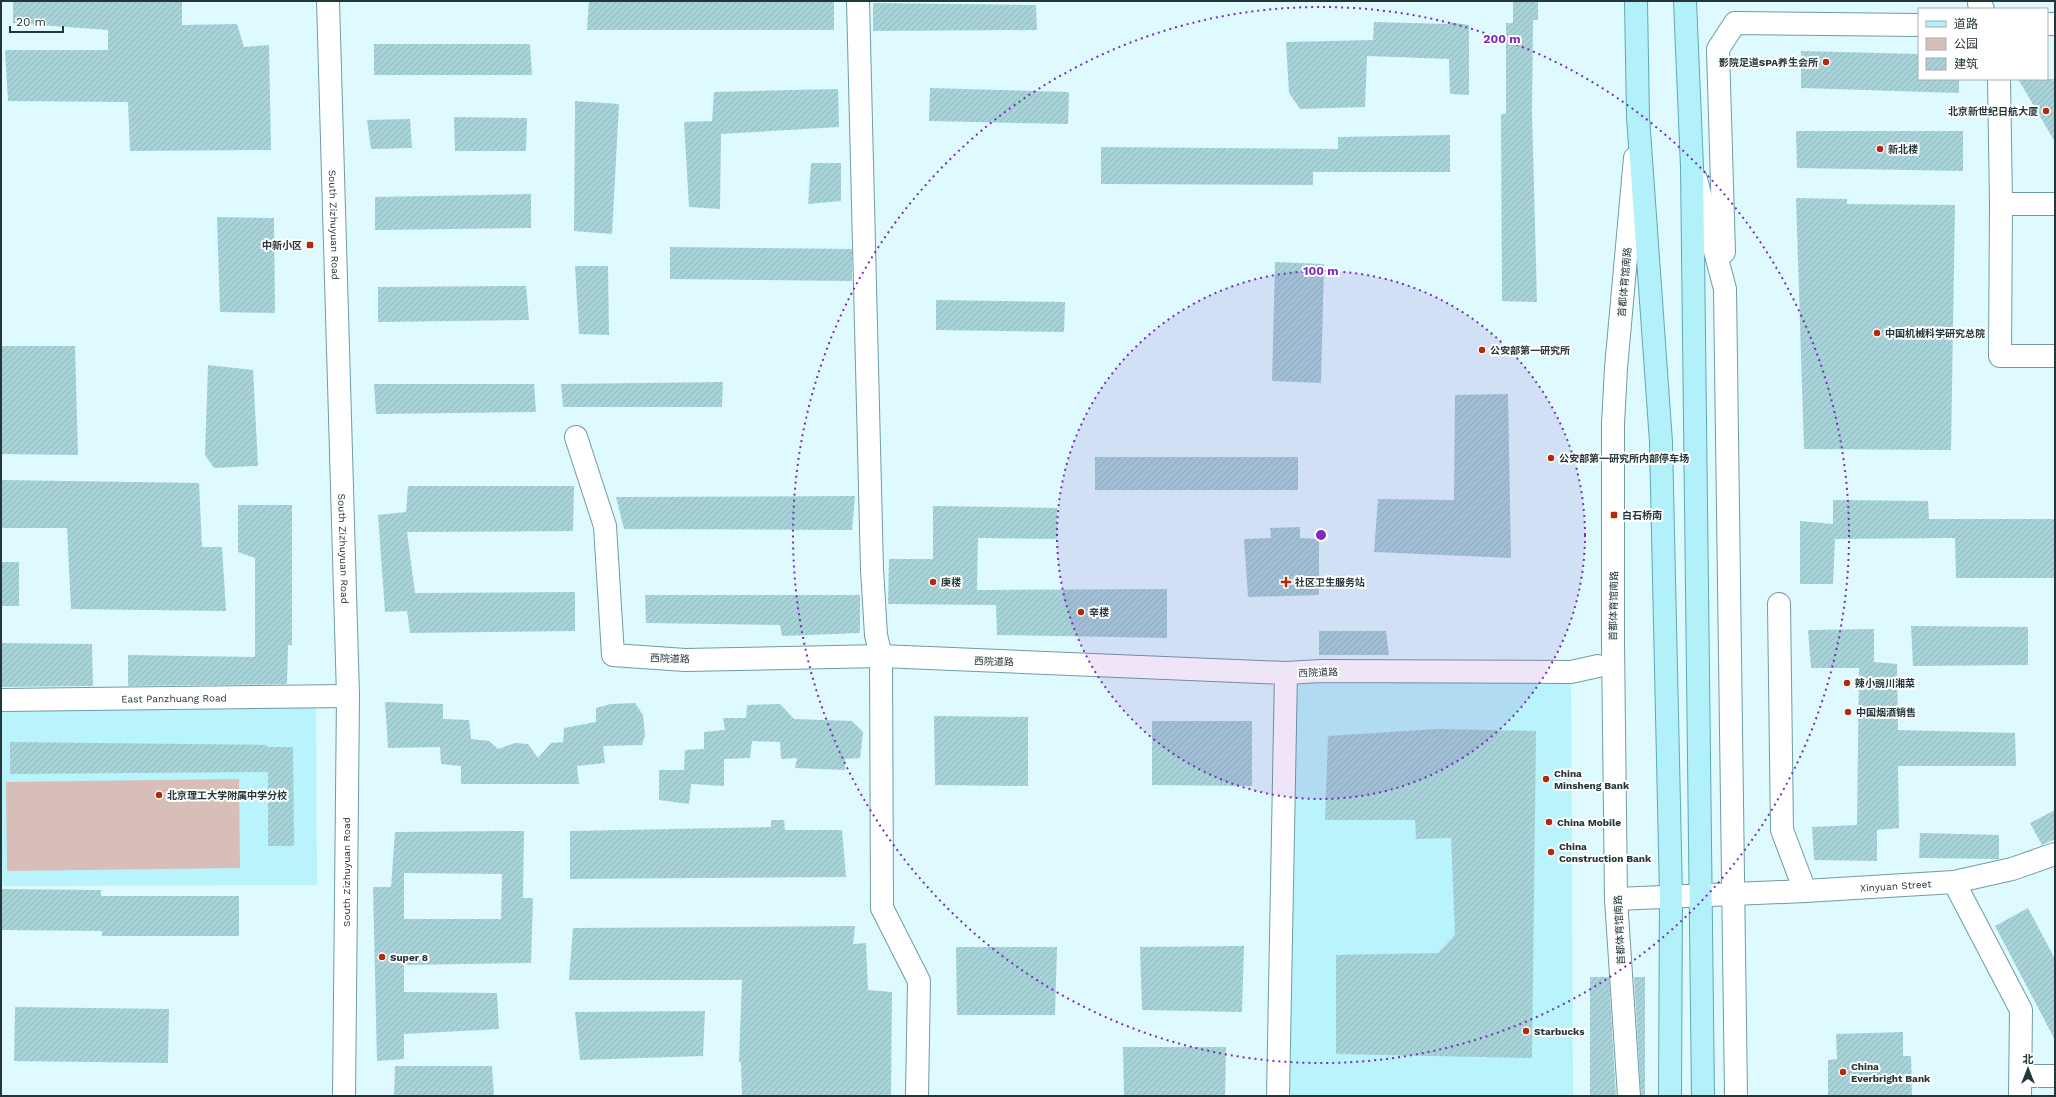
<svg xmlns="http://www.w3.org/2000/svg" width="2056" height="1097" viewBox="0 0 2056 1097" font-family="'Work Sans','Noto Sans SC',sans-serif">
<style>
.built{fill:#b9f3fb}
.park{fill:#d8beb9}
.building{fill:url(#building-hatch);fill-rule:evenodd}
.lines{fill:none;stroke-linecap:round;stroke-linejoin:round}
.minor-casing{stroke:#6f9ca3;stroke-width:24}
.major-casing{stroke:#5ea9b4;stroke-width:24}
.minor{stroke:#fff;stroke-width:22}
.major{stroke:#b2f1fa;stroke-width:22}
.ring{fill:none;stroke:#7b2cbf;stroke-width:2;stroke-dasharray:2 4}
.poi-dot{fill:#b4280b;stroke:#fff;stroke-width:1.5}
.labels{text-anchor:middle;stroke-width:4;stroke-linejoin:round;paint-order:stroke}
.poi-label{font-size:10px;font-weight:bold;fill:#233639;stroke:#fff;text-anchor:start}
.street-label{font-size:10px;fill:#233639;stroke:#fff}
.centre{fill:#7b2cbf;stroke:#fff;stroke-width:2}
.ring-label{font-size:12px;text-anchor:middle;font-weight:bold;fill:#7b2cbf;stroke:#fff;stroke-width:4;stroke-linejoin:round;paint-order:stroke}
</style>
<defs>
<pattern id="building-hatch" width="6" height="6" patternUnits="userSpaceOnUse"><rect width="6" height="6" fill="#a8d3d9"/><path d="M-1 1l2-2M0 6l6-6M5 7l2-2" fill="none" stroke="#90b6bb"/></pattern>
</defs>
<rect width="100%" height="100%" fill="#defafe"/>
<g class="built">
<path d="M1571,672L1573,1096H1278L1286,673Z"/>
<path d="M316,703L317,885L1,886V704Z"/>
</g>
<path class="park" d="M239,779L240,868L7,871L6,782Z"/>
<g class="building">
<path d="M13,1H182V25L237,24L244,47L269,45L271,150L130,151L128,102L8,101L5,50H108V30L13,23Z"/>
<path d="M589,1H834V30H587Z"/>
<path d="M1513,1H1538V20H1533L1532,113L1537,302L1502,301L1501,114H1506V23H1513Z"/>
<path d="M873,3L1036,5L1037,30L873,31Z"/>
<path d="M1374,22L1448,24V22L1469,25V95L1450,94L1449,59L1367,56L1365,107L1300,109L1289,93L1286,42L1373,40Z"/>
<path d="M374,44H530L532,75H374Z"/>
<path d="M1801,51L1919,54V79H1959V93L1801,88Z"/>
<path d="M2018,79H2055V142Z"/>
<path d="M930,88L1069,92L1068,124L929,121Z"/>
<path d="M838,89L839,127L721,134L720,209L689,207L684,122L712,121L714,92Z"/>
<path d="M575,101L619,104L612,234L574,231Z"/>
<path d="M454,117L527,118L526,151H455Z"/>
<path d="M410,119L412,148L371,149L367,120Z"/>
<path d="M1796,131H1963V171L1797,168Z"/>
<path d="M1450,135V172H1313V185L1101,184V147L1338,149V137Z"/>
<path d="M811,163H841V201L808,204Z"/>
<path d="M531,194V228L375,230V197Z"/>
<path d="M1796,198L1847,199V204L1955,205L1951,450L1804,449Z"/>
<path d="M217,217L274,218L275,313L220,312Z"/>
<path d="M670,247L852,249V281L670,279Z"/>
<path d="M1275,262L1324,264L1321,383L1272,381Z"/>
<path d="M575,266H608L609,335L579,334Z"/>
<path d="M526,286L529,320L378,322V287Z"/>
<path d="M936,300L1065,302L1064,332L936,330Z"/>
<path d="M1,346H75L78,455L1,454Z"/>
<path d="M208,365L253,370L258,466L214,468L205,455Z"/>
<path d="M723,382L722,407H563L561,384Z"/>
<path d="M374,384H534L536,412L376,414Z"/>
<path d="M1508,394L1511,558L1374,552L1378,499L1454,500L1455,395Z"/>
<rect x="1095" y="457" width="203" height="33"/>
<path d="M1,480L199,483L202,547H222L226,611L71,609L67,528H1Z"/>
<path d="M408,486H574L573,531L407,532L415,593L575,592V631L410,633L407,611L385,612L378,515L406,512Z"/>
<path d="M855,496L852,530L624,529L616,497Z"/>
<path d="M1833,500L1928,501L1929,519H2055V578H1956L1955,538L1835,539L1833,584H1800V521L1833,524Z"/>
<path d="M238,505H292V645H288L287,684L128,686V655L255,657V558L238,552Z"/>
<path d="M933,506L1057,508V539L978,538L977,590L1167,589V638L997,635L996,605L888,604L889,559H933Z"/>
<path d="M1300,527V538L1319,539V595L1248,597L1244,539L1271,538L1270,528Z"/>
<rect x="1" y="562" width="18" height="44"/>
<path d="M645,595H860V633L782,636L780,625L646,623Z"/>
<path d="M1911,626L2028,627V665L1913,666Z"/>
<path d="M1874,629V662L1897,664L1898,730L2015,733L2016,766H1898L1899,828L1877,830V861L1814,860L1812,827L1857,825L1859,668H1811L1808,630Z"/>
<path d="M1319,631H1386L1389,655H1319Z"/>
<path d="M1,643L92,644L93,686L1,687Z"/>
<path d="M385,702L443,704V719L469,720L471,739L489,741L498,749L515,743L528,744L538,758L551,743L563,742L564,728L596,722V708L611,704L635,703L643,715L645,735L642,745L603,746L605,763L577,766L579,784H461V766L441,764L440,747L388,748Z"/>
<path d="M780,704L794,719L852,721L863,732L860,758L845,759V770L795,768L797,758L781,759L780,742L752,741L750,758L724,759V786L691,784L689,804L659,800V770H684L685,750L704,749V732L725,730L723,718H746L747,705Z"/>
<path d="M934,716L1028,717V786L935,785Z"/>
<path d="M1152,721H1252V786L1152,785Z"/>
<path d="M1438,729L1536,731L1532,1058L1336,1054V955L1438,953L1455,935L1451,838L1416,839L1415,820H1325L1328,736Z"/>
<path d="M10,742L267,745V747H293L294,846H268V772L10,774Z"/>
<path d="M2055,810V839L2042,845L2030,823Z"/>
<path d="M771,820H784L785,830H842L846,877L570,879V831L771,827Z"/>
<path d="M524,831L523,898H533L531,963L404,965V992L497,993L499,1029L404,1034V1059L377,1061L373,887H391L395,832ZM404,873L502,874L501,919H404Z"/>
<path d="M1920,833L1999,835V859L1919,858Z"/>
<path d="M1,889L101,890V896H239V936H102V931L1,930Z"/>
<path d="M2028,908L2055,959V1040L1995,926Z"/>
<path d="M855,926L853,944L866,943L868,990L892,992L891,1096H742L741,1062H739L742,980H569L573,928Z"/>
<path d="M1244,946L1242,1012L1142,1010L1140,947Z"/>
<path d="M956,947H1057L1055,1015H957Z"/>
<path d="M1590,977H1609L1616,1096H1590Z"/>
<path d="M1634,977H1645V1096H1641Z"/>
<path d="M15,1007L169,1009L168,1063L14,1061Z"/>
<path d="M705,1011L703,1056L580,1060L575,1012Z"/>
<path d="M1903,1032V1056H1911L1912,1096H1828V1060L1837,1059L1836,1034Z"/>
<path d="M1123,1047H1226L1225,1096H1124Z"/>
<path d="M395,1066H492L494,1096H394Z"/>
</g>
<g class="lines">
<g class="minor-casing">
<g id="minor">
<path id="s1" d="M328,1L348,696L344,1096"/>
<path d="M858,1L872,569L876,635L881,656L882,908L919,981L917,1096"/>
<path d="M1979,1V4L1983,9"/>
<path d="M2047,24H2055"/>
<path d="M1999,79L2001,204L2000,356H2055"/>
<path d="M1696,179L1725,289L1736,1096"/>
<path d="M2001,204H2055"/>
<path d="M1724,252L1718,49L1735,23L1919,25"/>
<path d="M576,437L605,526L613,655L685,660L881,656L1286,673L1321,671L1571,672L1598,666"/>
<path d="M1779,604L1782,830L1805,891"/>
<path id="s2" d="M1,700L348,696"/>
<path d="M1954,882L2021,1010L2020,1096"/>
<path id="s3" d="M1616,899L1805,891L1954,882L2012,869L2055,854"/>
<path d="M2021,1076H2055"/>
<path d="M1278,1096L1286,673"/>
<path d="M1629,1096L1616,899L1613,643V424L1616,368L1635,158"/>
</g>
</g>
<g class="major-casing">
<g id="major">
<path d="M1636,1L1638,117L1661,442L1671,896L1670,1096"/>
<path d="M1685,1L1692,167L1703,1096"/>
</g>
</g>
<use href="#minor" class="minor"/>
<use href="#major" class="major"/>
</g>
<circle cx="1321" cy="535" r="264" fill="#7b2cbf" fill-opacity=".12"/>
<g class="ring">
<circle cx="1321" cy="535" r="264"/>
<circle cx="1321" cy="535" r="528"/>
</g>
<g class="poi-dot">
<circle cx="1826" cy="62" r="4"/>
<circle cx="2046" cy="111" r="4"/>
<circle cx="1880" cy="149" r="4"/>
<rect x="306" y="241" width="8" height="8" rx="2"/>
<circle cx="1877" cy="333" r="4"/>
<circle cx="1482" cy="350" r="4"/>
<circle cx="1551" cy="458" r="4"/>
<rect x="1610" y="511" width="8" height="8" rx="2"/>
<circle cx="933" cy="582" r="4"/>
<path d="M1284 576h4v4h4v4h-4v4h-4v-4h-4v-4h4z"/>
<circle cx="1081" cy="612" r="4"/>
<circle cx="1847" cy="683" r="4"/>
<circle cx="1848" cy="712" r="4"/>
<circle cx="1546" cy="779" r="4"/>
<circle cx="159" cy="795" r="4"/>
<circle cx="1549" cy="822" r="4"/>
<circle cx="1551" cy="852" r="4"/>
<circle cx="382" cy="957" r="4"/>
<circle cx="1526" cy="1031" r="4"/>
<circle cx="1843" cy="1072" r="4"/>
</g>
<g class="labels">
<g class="poi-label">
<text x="1818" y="66" text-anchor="end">影院足道SPA养生会所</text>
<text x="2038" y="115" text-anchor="end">北京新世纪日航大厦</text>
<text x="1888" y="153">新北楼</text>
<text x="302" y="249" text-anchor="end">中新小区</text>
<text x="1885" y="337">中国机械科学研究总院</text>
<text x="1490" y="354">公安部第一研究所</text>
<text x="1559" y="462">公安部第一研究所内部停车场</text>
<text x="1622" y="519">白石桥南</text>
<text x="941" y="586">庚楼</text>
<text x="1295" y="586">社区卫生服务站</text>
<text x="1089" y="616">辛楼</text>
<text x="1855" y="687">辣小豌川湘菜</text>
<text x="1856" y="716">中国烟酒销售</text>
<text x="1554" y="777">China<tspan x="1554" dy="12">Minsheng Bank</tspan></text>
<text x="167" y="799">北京理工大学附属中学分校</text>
<text x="1557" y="826">China Mobile</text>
<text x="1559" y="850">China<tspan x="1559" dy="12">Construction Bank</tspan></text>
<text x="390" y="961">Super 8</text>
<text x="1534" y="1035">Starbucks</text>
<text x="1851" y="1070">China<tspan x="1851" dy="12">Everbright Bank</tspan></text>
</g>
<g class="street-label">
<text dy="4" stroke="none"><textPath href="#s1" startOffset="224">South Zizhuyuan Road</textPath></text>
<text transform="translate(1624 282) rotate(-85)" y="4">首都体育馆南路</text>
<text dy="4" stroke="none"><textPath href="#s1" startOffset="548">South Zizhuyuan Road</textPath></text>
<text transform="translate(1613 606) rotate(-89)" y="4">首都体育馆南路</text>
<text transform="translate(670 658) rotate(2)" y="4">西院道路</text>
<text transform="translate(994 661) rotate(2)" y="4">西院道路</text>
<text transform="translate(1318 672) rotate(-2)" y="4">西院道路</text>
<text dy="4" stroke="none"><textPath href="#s2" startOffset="173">East Panzhuang Road</textPath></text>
<text transform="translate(346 872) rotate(-90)" y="4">South Zizhuyuan Road</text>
<text dy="4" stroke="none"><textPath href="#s3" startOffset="280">Xinyuan Street</textPath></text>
<text transform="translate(1619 930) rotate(-93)" y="4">首都体育馆南路</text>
</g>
</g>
<circle cx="1321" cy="535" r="6" class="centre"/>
<g class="ring-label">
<text x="1502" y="43">200 m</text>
<text x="1321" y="275">100 m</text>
</g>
<rect width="2056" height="1097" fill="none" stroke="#233639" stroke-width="4"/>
<rect x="1918" y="8" width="130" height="72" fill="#ffffff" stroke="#a7afb0"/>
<rect x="1926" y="21" width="20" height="6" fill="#b2f1fa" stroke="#a7afb0"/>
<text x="1954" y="28" font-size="12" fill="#233639">道路</text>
<rect x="1926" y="38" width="20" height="12" fill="#d8beb9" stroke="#a7afb0"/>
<text x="1954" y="48" font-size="12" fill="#233639">公园</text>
<rect x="1926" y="58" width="20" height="12" fill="url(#building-hatch)" stroke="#a7afb0"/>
<text x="1954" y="68" font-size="12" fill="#233639">建筑</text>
<g transform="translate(2028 1069)" stroke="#ffffff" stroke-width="3" paint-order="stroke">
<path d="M0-3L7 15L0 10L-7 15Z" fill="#233639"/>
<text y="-6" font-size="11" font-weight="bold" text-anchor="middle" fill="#233639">北</text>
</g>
<path d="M10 26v6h53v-6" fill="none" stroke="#233639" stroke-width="2"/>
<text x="16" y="26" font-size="12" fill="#233639" stroke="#ffffff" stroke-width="3" paint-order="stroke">20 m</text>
</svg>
